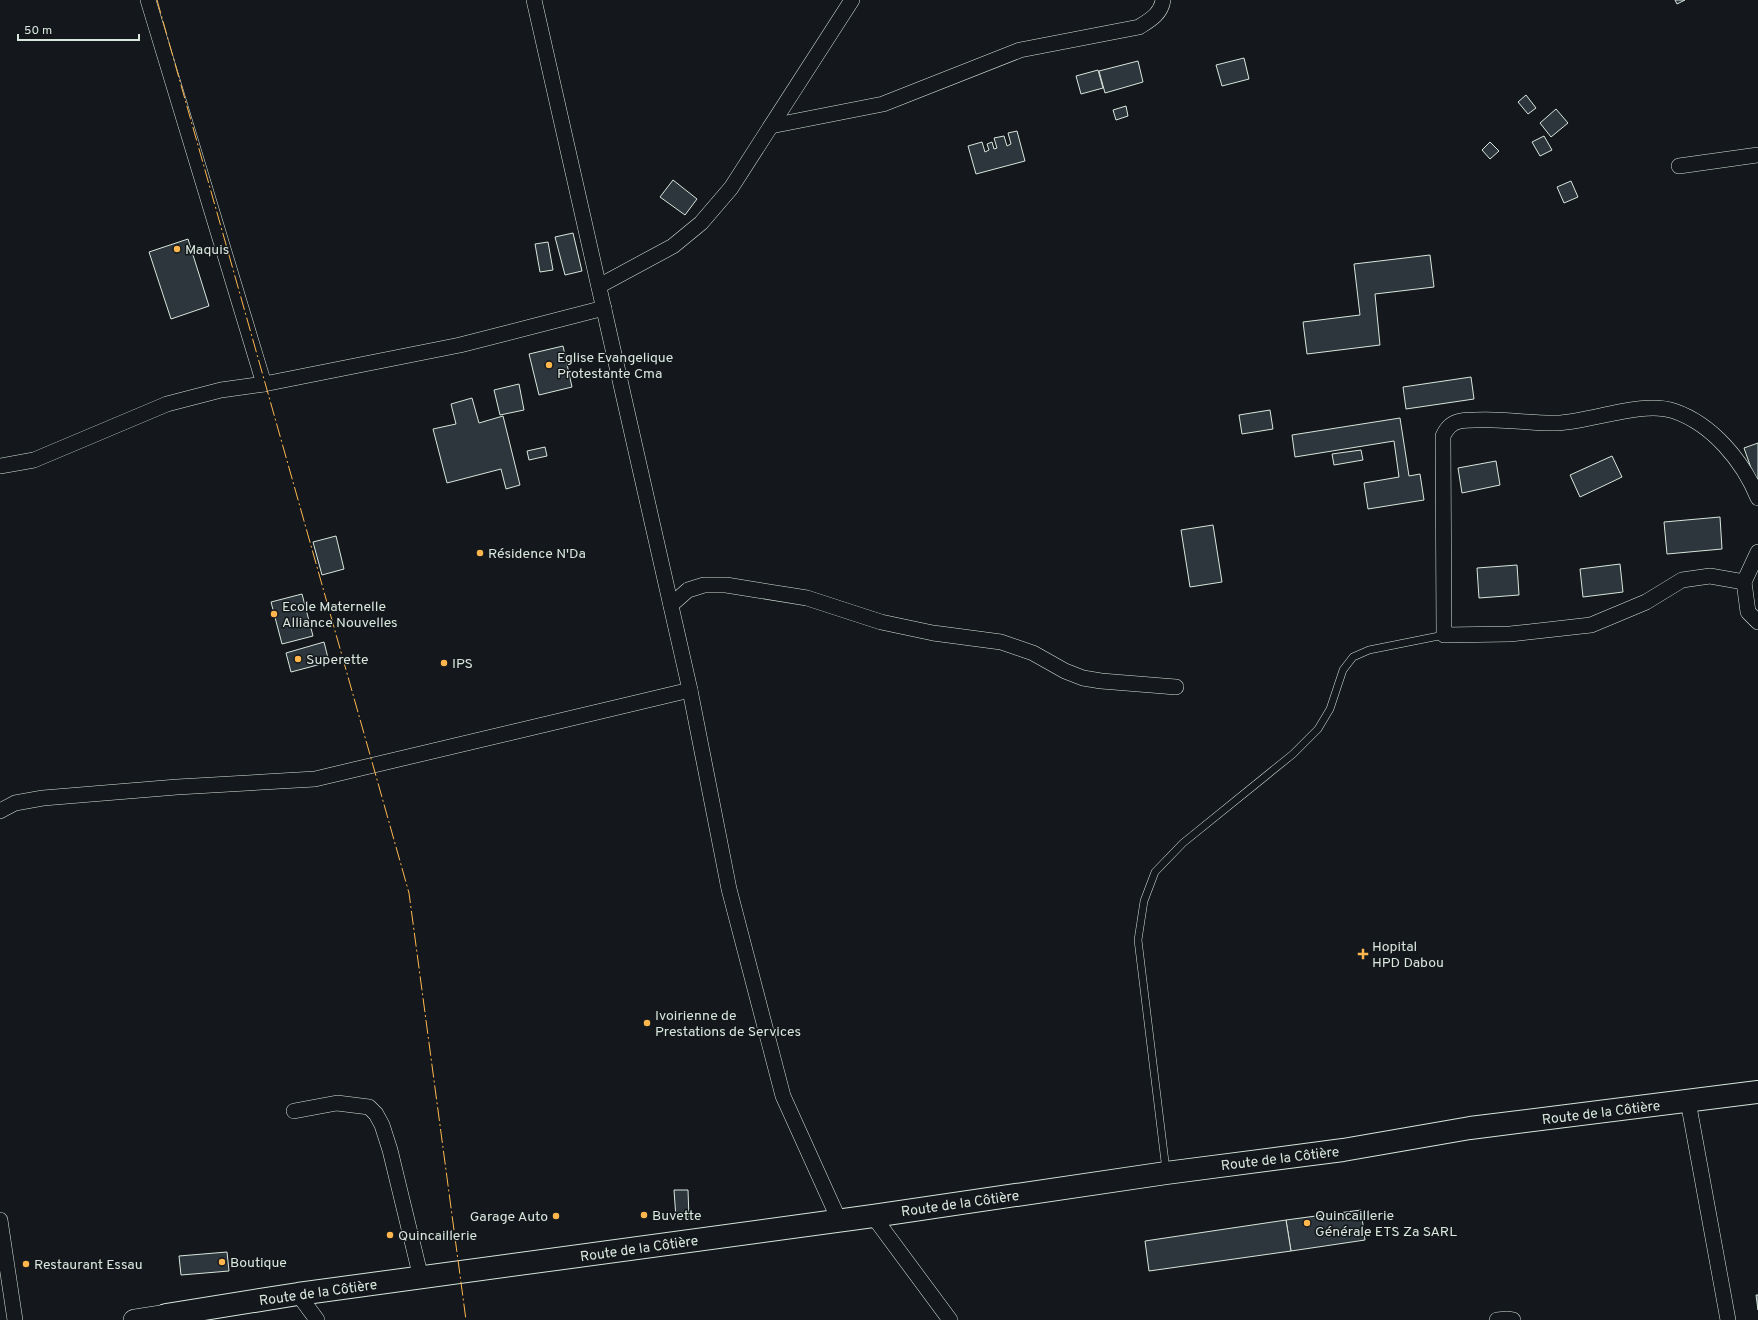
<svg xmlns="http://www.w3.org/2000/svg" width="1758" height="1320" viewBox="0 0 1758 1320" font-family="Overpass,sans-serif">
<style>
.building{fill:#2c363c;stroke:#d8e6dc}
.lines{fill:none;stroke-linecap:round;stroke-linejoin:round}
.service-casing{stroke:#d8e6dc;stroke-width:8}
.minor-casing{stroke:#d8e6dc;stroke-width:16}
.secondary-casing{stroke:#d8e6dc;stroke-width:22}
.primary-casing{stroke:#d8e6dc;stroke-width:24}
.service{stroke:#14181c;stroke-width:7}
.minor{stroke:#14181c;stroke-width:15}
.secondary{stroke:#14181c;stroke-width:21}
.primary{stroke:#14181c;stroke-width:22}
.power{stroke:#ffb74d;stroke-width:1;stroke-dasharray:14 3 2 3;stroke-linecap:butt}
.poi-dot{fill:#ffb74d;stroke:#14181c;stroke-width:1.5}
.labels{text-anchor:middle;stroke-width:3;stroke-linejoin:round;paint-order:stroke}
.poi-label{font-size:14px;fill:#d8e6dc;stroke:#14181c;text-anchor:start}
.street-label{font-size:14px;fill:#d8e6dc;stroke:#14181c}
</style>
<rect width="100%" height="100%" fill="#14181c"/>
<g class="building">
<path d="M1675,0H1685L1677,4Z"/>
<path d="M1244,58L1249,79L1222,86L1216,65Z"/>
<path d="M1138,61L1143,82L1105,93L1099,71Z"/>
<path d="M1098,70L1103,88L1081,94L1076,76Z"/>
<path d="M1526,95L1536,108L1528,114L1518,102Z"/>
<path d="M1126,106L1128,116L1116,120L1113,110Z"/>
<path d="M1556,109L1568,123L1551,137L1540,123Z"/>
<path d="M1017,131L1025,161L976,174L968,146L982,142L985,152L989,150L987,144L992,142L994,149L997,148L994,138L1004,136L1007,146L1011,144L1008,133Z"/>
<path d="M1544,136L1552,150L1540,156L1532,142Z"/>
<path d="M1490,142L1499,151L1490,159L1482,150Z"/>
<path d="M673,180L697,199L685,215L660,197Z"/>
<path d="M1571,181L1578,197L1564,203L1557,187Z"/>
<path d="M573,233L582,271L565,275L555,237Z"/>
<path d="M188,239L209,306L171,319L149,252Z"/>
<path d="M548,242L553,270L540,272L535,244Z"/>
<path d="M1430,255L1434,287L1375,294L1380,345L1307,354L1303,322L1360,315L1354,264Z"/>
<path d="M563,346L572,387L539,395L529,354Z"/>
<path d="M1471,377L1474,399L1406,409L1403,387Z"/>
<path d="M519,384L524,410L500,415L494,390Z"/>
<path d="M472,398L479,423L503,416L520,485L506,489L501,469L447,483L433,429L456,424L451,404Z"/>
<path d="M1270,410L1273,429L1242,434L1239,415Z"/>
<path d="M1400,418L1409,476L1420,474L1424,500L1368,509L1364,483L1399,477L1394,441L1295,457L1292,435Z"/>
<path d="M1758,443V484L1757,485L1744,448Z"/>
<path d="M545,447L547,456L529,460L527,451Z"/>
<path d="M1361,450L1363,460L1334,465L1332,454Z"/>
<path d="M1612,456L1622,477L1580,497L1570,475Z"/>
<path d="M1496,461L1500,485L1462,493L1458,468Z"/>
<path d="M1720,517L1722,549L1667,554L1664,522Z"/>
<path d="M1213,525L1222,582L1190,587L1181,530Z"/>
<path d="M336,536L344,569L322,575L313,542Z"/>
<path d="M1620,564L1623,592L1583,597L1580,569Z"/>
<path d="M1517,565L1519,595L1479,598L1477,568Z"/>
<path d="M302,594L313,636L282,644L271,602Z"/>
<path d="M324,642L329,662L291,672L286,653Z"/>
<path d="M674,1190H688L689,1218H676Z"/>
<path d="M1361,1210L1365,1240L1291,1251L1286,1220Z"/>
<path d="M1286,1220L1291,1251L1149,1271L1145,1241Z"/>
<path d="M227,1252L229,1271L181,1275L179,1256Z"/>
<path d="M1756,1295H1758V1310Z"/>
</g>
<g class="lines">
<g class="service-casing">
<path id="service" d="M1166,1170L1138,940L1144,901L1155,872L1183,843L1293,754L1318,729L1330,709L1343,670L1353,657L1369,650L1444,635"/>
</g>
<g class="minor-casing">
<g id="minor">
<path d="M148,0L264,384"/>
<path d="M534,0L690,690L729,889L783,1096L839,1220"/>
<path d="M771,126L883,104L1020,50L1139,27C1150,20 1161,14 1163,0"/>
<path d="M1679,166L1758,155"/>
<path d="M599,286L673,246L701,223L731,188L852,0"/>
<path d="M0,466L34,460L167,404L221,390L264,384L460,345L604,308"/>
<path d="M1758,552L1744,582L1748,612L1758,622"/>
<path d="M1744,582L1710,576L1682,580L1646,602L1591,625L1510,634L1444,635L1443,436C1447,428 1451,423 1460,421C1465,420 1471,420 1475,420C1503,418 1530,424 1557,423C1590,422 1643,400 1674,411C1712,424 1743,461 1758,498"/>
<path d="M671,605L688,590L704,585H726L807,598L881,622L933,633L1001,642L1033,653L1065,671L1083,678L1101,681L1176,687"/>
<path d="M0,811L15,803L43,798L177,787L315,779L690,690"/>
<path d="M1688,1101L1728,1320"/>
<path d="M294,1111L337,1103L369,1107L376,1114L382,1125L390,1150L421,1278"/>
<path d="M873,1216L950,1320"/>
<path d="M0,1220L15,1320"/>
<path d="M298,1294L317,1320"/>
<path d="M1497,1320L1507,1319L1513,1320"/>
</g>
</g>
<g class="secondary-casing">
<path id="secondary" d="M134,1320L166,1315"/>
</g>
<g class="primary-casing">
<path id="primary" d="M165,1320L166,1315L298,1294L873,1216L1166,1173L1343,1150L1470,1128L1758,1092"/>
</g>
<use href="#service" class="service"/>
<use href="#minor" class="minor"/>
<use href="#secondary" class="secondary"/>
<use href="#primary" class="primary"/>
<path class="power" d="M157,0L409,893L466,1320"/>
</g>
<g class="poi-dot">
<circle cx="177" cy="249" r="4"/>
<circle cx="549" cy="365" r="4"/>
<circle cx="480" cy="553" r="4"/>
<circle cx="274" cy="614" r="4"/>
<circle cx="298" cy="659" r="4"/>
<circle cx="444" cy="663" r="4"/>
<path d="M1361 948h4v4h4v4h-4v4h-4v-4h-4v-4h4z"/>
<circle cx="647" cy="1023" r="4"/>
<circle cx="644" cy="1215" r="4"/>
<circle cx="556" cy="1216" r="4"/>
<circle cx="1307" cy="1223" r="4"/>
<circle cx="390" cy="1235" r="4"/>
<circle cx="222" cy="1262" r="4"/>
<circle cx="26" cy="1264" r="4"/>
</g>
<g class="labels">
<g class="poi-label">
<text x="185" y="254">Maquis</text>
<text x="557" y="362">Eglise Evangelique<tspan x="557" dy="16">Protestante Cma</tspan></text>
<text x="488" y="558">Résidence N'Da</text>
<text x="282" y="611">Ecole Maternelle<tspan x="282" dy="16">Alliance Nouvelles</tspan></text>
<text x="306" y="664">Superette</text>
<text x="452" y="668">IPS</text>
<text x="1372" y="951">Hopital<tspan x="1372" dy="16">HPD Dabou</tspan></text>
<text x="655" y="1020">Ivoirienne de<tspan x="655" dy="16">Prestations de Services</tspan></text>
<text x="652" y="1220">Buvette</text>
<text x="1315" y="1220">Quincaillerie<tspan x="1315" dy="16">Générale ETS Za SARL</tspan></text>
<text x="548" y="1221" text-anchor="end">Garage Auto</text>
<text x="398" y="1240">Quincaillerie</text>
<text x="230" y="1267">Boutique</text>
<text x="34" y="1269">Restaurant Essau</text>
</g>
<g class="street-label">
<text transform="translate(1601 1112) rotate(-7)" y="5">Route de la Côtière</text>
<text transform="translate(1280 1158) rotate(-7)" y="5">Route de la Côtière</text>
<text transform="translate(960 1203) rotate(-8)" y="5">Route de la Côtière</text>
<text transform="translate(639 1248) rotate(-8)" y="5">Route de la Côtière</text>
<text transform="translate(318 1292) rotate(-8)" y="5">Route de la Côtière</text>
</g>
</g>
<path d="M18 34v6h121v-6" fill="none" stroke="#d8e6dc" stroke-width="2"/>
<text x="24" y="34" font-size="12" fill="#d8e6dc" stroke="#14181c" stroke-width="3" paint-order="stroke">50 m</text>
</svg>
